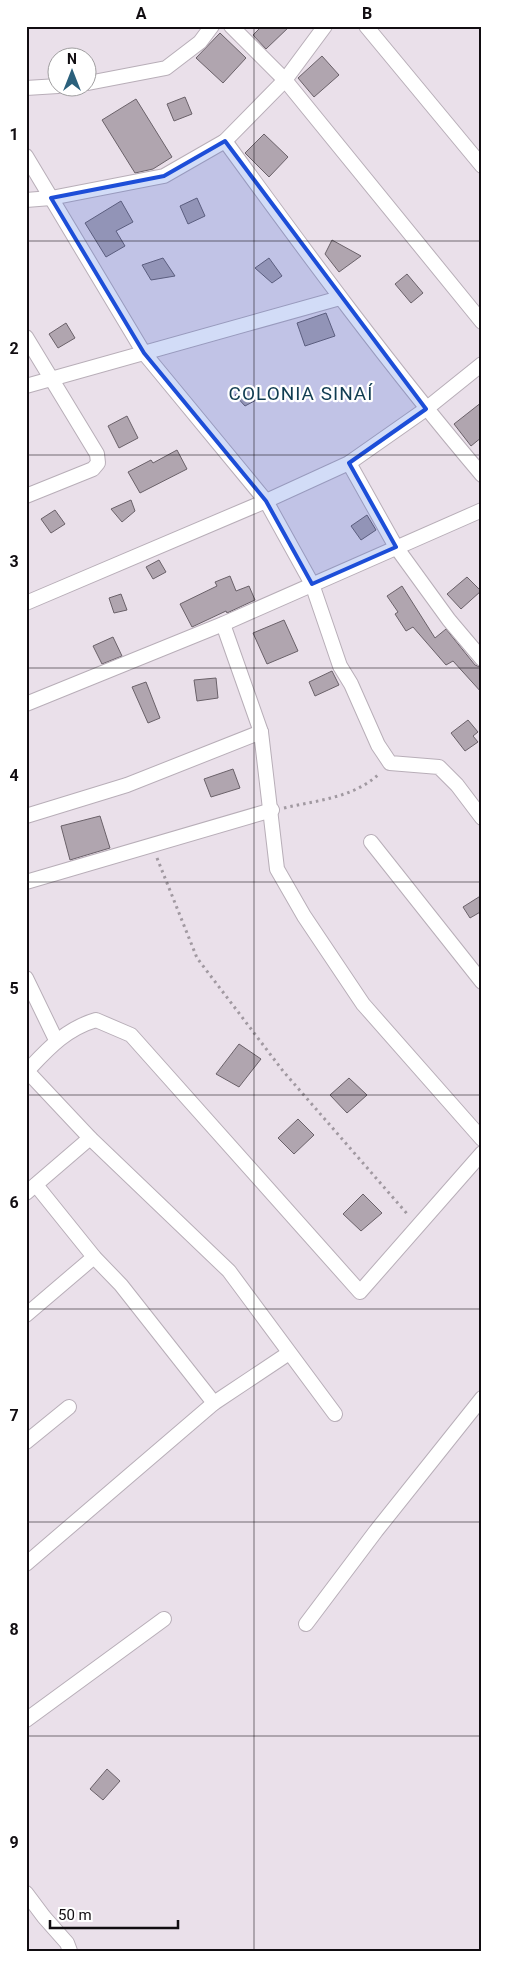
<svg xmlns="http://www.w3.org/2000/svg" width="508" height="1977" viewBox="0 0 508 1977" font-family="Roboto,sans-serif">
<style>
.building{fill:#b0a5af;stroke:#6a6169}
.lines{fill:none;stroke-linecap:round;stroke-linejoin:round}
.minor-casing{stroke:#b8aeb8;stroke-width:16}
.path{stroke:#a199a1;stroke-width:3;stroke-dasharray:2.5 4;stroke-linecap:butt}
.minor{stroke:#fff;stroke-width:14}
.marked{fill:#1d4ed8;fill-opacity:0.2;stroke:#1d4ed8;stroke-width:4;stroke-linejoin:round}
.grid{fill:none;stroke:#110d11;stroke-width:1;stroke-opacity:0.55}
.labels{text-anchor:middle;stroke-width:4.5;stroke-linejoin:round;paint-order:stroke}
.neighbourhood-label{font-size:19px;letter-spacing:1px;fill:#113d52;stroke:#fff}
.neatline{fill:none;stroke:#110d11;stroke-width:2}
.grid-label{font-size:16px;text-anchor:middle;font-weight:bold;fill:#110d11}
</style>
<rect width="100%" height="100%" fill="#eae0ea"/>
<g class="building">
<path d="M262,26H290L266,49L253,35Z"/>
<path d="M220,33L246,58L223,83L196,58Z"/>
<path d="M322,56L339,75L314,97L298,78Z"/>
<path d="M185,97L192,114L174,121L167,104Z"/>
<path d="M136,99L172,157L153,169L135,173L102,120Z"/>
<path d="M264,134L288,157L269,177L245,153Z"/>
<path d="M197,198L205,216L188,224L180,206Z"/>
<path d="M121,201L133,222L116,231L125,246L106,257L85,223Z"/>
<path d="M332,240L361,256L339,272L325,254Z"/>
<path d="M163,258L175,276L151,280L142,265Z"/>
<path d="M269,258L282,276L272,283L255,268Z"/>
<path d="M407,274L423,293L411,303L395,284Z"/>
<path d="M326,313L335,336L305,346L297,323Z"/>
<path d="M66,323L75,338L58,348L49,334Z"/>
<path d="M251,387L258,399L245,406L235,395Z"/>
<path d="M482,402V437L471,446L454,424Z"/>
<path d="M127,416L138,438L119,448L108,426Z"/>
<path d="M177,450L187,469L140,493L128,472L151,460L153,463Z"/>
<path d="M131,500L135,511L122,522L111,509Z"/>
<path d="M55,510L65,524L51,533L41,519Z"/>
<path d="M367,515L376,530L361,540L351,526Z"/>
<path d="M159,560L166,572L153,579L146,567Z"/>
<path d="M230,576L236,591L249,586L255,600L227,613L226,611L192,627L180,604L217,586L215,582Z"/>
<path d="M467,577L481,591L461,609L447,594Z"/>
<path d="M402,586L435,638L446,629L475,665L482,668V693L453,661L446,665L413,627L406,631L395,614L398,612L387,596Z"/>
<path d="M121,594L127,610L114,613L109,598Z"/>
<path d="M284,620L298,651L267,664L253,633Z"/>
<path d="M113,637L122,656L102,664L93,646Z"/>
<path d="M332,671L339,685L315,696L309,682Z"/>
<path d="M216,678L218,698L197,701L194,680Z"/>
<path d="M146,682L160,718L148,723L132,687Z"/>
<path d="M468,720L478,732L473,736L478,742L465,751L451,733Z"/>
<path d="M233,769L240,788L211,797L204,779Z"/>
<path d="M100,816L110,848L70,860L61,826Z"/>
<path d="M482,895V911L470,918L463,907Z"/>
<path d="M239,1044L261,1059L239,1087L216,1074Z"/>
<path d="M349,1078L367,1095L347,1113L330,1095Z"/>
<path d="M298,1119L314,1135L294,1154L278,1138Z"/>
<path d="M363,1194L382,1213L361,1231L343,1214Z"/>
<path d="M107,1769L120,1781L103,1800L90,1789Z"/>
</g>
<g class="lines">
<g class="minor-casing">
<g id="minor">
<path d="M231,26L285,80L482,322"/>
<path d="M366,26L482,166"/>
<path d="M88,83L166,68L200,42L212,26"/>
<path d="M26,88L58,86"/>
<path d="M225,141C308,255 391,368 482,475"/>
<path d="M26,156L144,353L266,501L312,584L340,666L351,684L378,745L390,763L439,767L457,785L482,818"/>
<path d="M26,200L51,198L164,176L225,141L285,80L325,26"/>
<path d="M26,337L97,454L98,463L93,469L26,496"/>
<path d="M26,386L340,298"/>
<path d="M349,463L396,547L449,620L482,659"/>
<path d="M26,603L266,501L349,463L426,409L482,364"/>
<path d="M223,624L261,732L277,869L304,916L363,1004L482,1139"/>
<path d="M26,704L223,624L482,510"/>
<path d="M26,816L127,785L261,732"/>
<path d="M371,842L482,982"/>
<path d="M26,882L272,810"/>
<path d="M26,978L56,1040"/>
<path d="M27,1071L90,1138L229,1271L335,1414"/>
<path d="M26,1072C47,1050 65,1029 96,1020L131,1035L360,1292L482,1153"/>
<path d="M36,1185L94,1257L121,1285L214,1403"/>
<path d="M26,1193L90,1138"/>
<path d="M26,1315L94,1257"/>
<path d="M26,1442L69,1407"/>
<path d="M26,1564L214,1403L289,1353"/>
<path d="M306,1624L376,1531L482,1398"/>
<path d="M26,1720L164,1619"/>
<path d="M26,1893L44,1917L67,1943L70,1951"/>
</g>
</g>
<g class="path">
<path d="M284,808C318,800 354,798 380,773"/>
<path d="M157,858L197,958L283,1071L409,1216"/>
</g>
<use href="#minor" class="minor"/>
</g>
<path class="marked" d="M225,141L426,409L349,463L396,547L312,584L266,501L144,353L51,198L164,176Z"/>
<path class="grid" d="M254,26V1951M26,241H482M26,455H482M26,668H482M26,882H482M26,1095H482M26,1309H482M26,1522H482M26,1736H482"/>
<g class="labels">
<g class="neighbourhood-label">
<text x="301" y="400">COLONIA SINAÍ</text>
</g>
</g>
<rect width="508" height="1977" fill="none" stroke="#ffffff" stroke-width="55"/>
<g transform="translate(72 72)"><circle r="24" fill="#ffffff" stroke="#a09ea0"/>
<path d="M0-4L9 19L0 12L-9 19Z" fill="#2b607c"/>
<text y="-8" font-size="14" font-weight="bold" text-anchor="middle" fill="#110d11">N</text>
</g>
<path d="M50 1920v8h128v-8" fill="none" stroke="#110d11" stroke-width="2.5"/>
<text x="58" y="1920" font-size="15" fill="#110d11" stroke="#ffffff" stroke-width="4" paint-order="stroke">50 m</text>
<rect x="28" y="28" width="452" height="1922" class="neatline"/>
<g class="grid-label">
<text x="141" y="19">A</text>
<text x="367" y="19">B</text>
<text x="14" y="140">1</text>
<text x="14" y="354">2</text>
<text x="14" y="567">3</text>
<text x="14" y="781">4</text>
<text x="14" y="994">5</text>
<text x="14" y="1208">6</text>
<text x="14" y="1421">7</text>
<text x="14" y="1635">8</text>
<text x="14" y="1848">9</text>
</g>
</svg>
